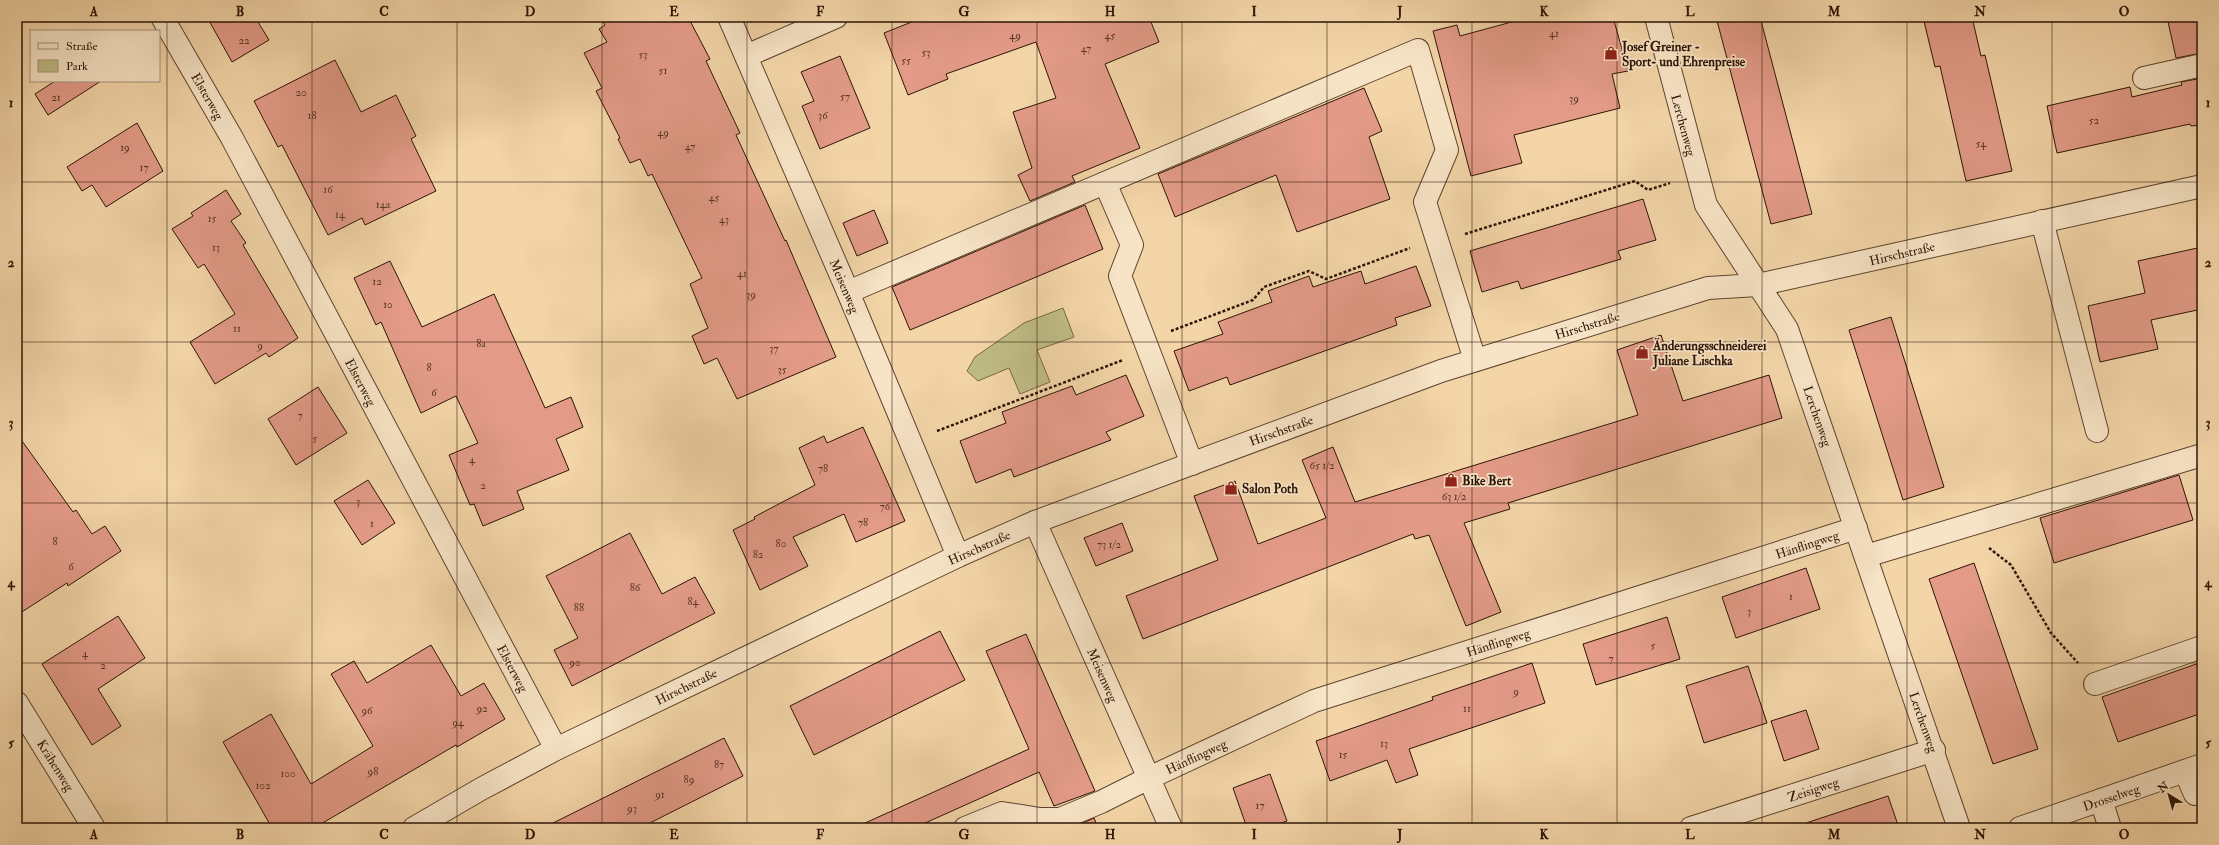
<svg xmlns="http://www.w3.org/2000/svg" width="2219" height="845" viewBox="0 0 2219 845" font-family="'IM FELL Double Pica',serif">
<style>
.park{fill:#bfbc85;stroke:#766846}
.building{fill:#e39b88;stroke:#2d1406}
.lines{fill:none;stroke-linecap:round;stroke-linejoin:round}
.minor-casing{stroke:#5e442e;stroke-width:24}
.path{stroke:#2d1406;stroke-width:2.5;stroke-dasharray:3 2;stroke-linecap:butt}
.minor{stroke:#f7e4c6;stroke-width:22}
.grid{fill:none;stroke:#2d1406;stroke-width:1;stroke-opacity:0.55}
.labels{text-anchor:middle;stroke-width:3.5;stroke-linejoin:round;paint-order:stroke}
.number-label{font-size:11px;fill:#5a3626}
.poi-label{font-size:13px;font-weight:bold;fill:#2d1406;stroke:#f7e4c6;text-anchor:start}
.street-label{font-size:13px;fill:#2d1406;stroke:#f7e4c6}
.neatline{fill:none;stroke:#2d1406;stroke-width:1.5}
.grid-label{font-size:13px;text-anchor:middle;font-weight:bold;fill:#2d1406}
</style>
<rect width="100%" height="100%" fill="#f3d5a8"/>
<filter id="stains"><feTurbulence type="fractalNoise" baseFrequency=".005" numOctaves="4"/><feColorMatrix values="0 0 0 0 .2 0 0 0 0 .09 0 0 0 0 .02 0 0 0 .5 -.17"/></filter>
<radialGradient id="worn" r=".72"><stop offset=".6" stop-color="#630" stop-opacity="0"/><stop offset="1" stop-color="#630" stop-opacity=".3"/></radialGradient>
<path class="park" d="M1063,308L1074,337L1037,350L1050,382L1020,394L1009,368L978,381L967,371L975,357L1024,323Z"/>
<g class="building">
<path d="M207,17H255L269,40L232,62Z"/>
<path d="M600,17H688L710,59L706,61L740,133L736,135L785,241L786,240L836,357L737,399L717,358L704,364L692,336L708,328L690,284L702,278L652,174L648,176L640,159L630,163L618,139L620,138L596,91L602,88L584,53L607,42L599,29L605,25Z"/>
<path d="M924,17H1149L1159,42L1105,64L1140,148L1072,176L1075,182L1030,201L1018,175L1032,168L1013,112L1056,98L1036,42L946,74L948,79L908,95L884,33Z"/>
<path d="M1530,17H1613L1628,71L1612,74L1620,108L1514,135L1522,163L1471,176L1433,31L1457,25L1460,36Z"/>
<path d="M1716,17H1760L1812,214L1771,224Z"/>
<path d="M1923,17H1972L1981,56L1985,55L2012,171L1966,181L1940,66L1935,67Z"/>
<path d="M2167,17H2197L2202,37V53L2176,58Z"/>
<path d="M840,56L870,128L820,149L802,106L814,101L801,72Z"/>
<path d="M335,60L361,112L396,95L416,136L411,139L436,191L365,225L362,218L328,235L282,145L278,147L254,101Z"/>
<path d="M2202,78V125L2191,126L2190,124L2057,153L2047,106L2130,87L2132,97L2182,85L2181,82Z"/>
<path d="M55,81H101L48,115L35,94Z"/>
<path d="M1364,88L1382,131L1369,137L1390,199L1297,232L1276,175L1175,217L1158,174Z"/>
<path d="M137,123L163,171L106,207L92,185L82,191L67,167Z"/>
<path d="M226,190L241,214L231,221L246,243L243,245L298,338L269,357L266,353L215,384L190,342L235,314L204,264L198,268L172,229L193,216L191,213Z"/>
<path d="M1643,199L1656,240L1618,251L1621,259L1521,289L1518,281L1482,292L1470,251Z"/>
<path d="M1085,205L1103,249L910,330L892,287Z"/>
<path d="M874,210L888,243L857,256L843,223Z"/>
<path d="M2202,247V309L2151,320L2158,349L2100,362L2088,306L2145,293L2138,261Z"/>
<path d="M390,261L422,327L494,294L545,408L571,397L583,427L556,439L569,470L517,491L524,509L483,526L474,504L470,505L449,455L478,443L456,396L421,413L381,322L376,325L354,278Z"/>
<path d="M1416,266L1431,306L1395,318L1397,325L1230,385L1227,377L1189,391L1174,351L1223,334L1218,322L1272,302L1268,291L1309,276L1313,287L1361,271L1365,284Z"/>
<path d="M1891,317L1944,487L1903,500L1849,330Z"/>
<path d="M1661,335L1683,401L1769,375L1782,418L1508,503L1510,509L1464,523L1501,612L1466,626L1429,535L1415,539L1413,534L1143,639L1126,596L1218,560L1194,496L1235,481L1258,544L1326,518L1302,460L1333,447L1355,502L1638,415L1617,350Z"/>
<path d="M1126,375L1144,416L1106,432L1111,440L1014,477L1011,469L976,483L960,441L1006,423L1002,412L1072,386L1076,395Z"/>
<path d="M318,387L347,433L296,465L268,419Z"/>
<path d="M863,427L905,521L856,542L844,514L793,537L808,566L760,590L733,530L755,519L754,517L815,485L799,448L824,436L827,443Z"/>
<path d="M17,434L73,512L76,510L92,534L105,526L121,551L68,586L67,583L17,615Z"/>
<path d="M2179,475L2193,520L2054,563L2040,518Z"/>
<path d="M368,480L395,523L362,545L334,501Z"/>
<path d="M1122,523L1133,551L1096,566L1084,538Z"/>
<path d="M630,533L662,594L695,577L715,613L572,686L554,650L578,638L546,576Z"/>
<path d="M1974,563L2038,749L1993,764L1929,579Z"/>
<path d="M1806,568L1820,609L1736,638L1722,597Z"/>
<path d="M118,616L145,658L98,689L121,726L92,745L42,664Z"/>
<path d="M1667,617L1680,659L1596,685L1583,644Z"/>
<path d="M940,631L965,680L814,755L790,706Z"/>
<path d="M1026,634L1095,791L1054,806L1039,772L914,828H854L1029,749L986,651Z"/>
<path d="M431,645L461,696L484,683L505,719L457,747L456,745L314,828H272L223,742L271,714L311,784L373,746L331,674L354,661L367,683Z"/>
<path d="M2202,662V713L2118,742L2102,697Z"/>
<path d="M1532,663L1545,703L1409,749L1418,775L1396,783L1387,760L1330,781L1316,741L1433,700L1432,697Z"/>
<path d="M1748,666L1767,723L1704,743L1686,686Z"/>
<path d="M1806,710L1819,749L1784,761L1771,721Z"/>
<path d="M724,738L743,776L640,828H543Z"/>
<path d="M1270,774L1287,821L1267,828H1247L1233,788Z"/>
<path d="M1888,796L1899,828H1807L1806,823Z"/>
<path d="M1094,818L1098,828H1071Z"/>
</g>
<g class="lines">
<g class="minor-casing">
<g id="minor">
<path d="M162,17L232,138L556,749"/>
<path d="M729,17L848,292L958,556"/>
<path d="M1656,17L1706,205L1787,329L1959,828"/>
<path d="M746,56L836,17"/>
<path d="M2144,78L2202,65"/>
<path d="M1105,183L1132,245L1120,276L1192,464"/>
<path d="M2042,221L2097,431"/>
<path d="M848,292L1418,50L1447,150L1425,202L1475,360"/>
<path d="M1035,522L1171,828"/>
<path d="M1866,556L2202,455"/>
<path d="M2095,684L2202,647"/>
<path d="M17,703L94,828"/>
<path d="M2185,771L2195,794"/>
<path d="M2101,800L2110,828"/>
<path d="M414,828L481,789L556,749L958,556L1035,522L1441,371L1708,288L1758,285L2202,186"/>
<path d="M965,828L1002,813L1040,819H1060L1101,802L1149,778L1314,701L1856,528"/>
<path d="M1691,828L1934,750"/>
<path d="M2020,828L2202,765"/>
</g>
</g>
<g class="path">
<path d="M1465,234L1635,181L1648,190L1670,183"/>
<path d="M1171,331L1253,300L1264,287L1309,271L1326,279L1410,248"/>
<path d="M937,431L1123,360"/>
<path d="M1989,548L2011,565L2051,633L2078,663"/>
</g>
<use href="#minor" class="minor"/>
</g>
<path class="grid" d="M167,17V828M312,17V828M457,17V828M602,17V828M747,17V828M892,17V828M1037,17V828M1182,17V828M1327,17V828M1472,17V828M1617,17V828M1762,17V828M1907,17V828M2052,17V828M17,182H2202M17,342H2202M17,503H2202M17,663H2202"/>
<defs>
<g id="shop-bare" transform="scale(1.08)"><path d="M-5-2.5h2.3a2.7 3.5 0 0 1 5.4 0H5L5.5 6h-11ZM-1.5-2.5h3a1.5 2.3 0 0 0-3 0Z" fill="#8f2418" stroke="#f7e4c6" stroke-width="2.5" paint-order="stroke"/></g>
</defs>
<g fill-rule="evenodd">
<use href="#shop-bare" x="1611" y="53"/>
<use href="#shop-bare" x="1642" y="352"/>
<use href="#shop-bare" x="1451" y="480"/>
<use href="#shop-bare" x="1231" y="488"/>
</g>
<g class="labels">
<g class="number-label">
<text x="1554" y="37">41</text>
<text x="1015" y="39">49</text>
<text x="1110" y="39">45</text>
<text x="244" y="44">22</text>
<text x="1086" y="52">47</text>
<text x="926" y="56">53</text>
<text x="643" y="58">53</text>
<text x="906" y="64">55</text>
<text x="663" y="74">51</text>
<text x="301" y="96">20</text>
<text x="845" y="100">57</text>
<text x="56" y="101">21</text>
<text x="1574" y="102">39</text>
<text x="312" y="119">18</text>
<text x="823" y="119">36</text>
<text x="2094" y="124">52</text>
<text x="663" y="136">49</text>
<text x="1981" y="147">54</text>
<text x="690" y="150">47</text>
<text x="125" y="151">19</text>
<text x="144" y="171">17</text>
<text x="328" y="193">16</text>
<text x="714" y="201">45</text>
<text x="383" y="208">14a</text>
<text x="340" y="218">14</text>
<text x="212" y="222">15</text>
<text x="724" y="223">43</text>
<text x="216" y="251">13</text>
<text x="742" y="277">41</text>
<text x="377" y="285">12</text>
<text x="751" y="298">39</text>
<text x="388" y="308">10</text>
<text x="237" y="332">11</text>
<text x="481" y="347">8a</text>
<text x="260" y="349">9</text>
<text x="774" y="352">37</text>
<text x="429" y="371">8</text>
<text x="782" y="373">35</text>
<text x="434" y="396">6</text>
<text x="300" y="419">7</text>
<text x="315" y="442">5</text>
<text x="472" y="463">4</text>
<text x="1322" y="469">65 1/2</text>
<text x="823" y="472">78</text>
<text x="483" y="489">2</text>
<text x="1454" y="500">63 1/2</text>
<text x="358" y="505">3</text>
<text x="885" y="510">76</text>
<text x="863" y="526">78</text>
<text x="372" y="527">1</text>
<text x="55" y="545">8</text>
<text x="781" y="547">80</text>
<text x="1109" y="548">73 1/2</text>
<text x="758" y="558">82</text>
<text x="71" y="570">6</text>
<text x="635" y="591">86</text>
<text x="1791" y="600">1</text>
<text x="693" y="605">84</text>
<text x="579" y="611">88</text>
<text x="1749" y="615">3</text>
<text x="1653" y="649">5</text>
<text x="85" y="657">4</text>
<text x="1611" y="662">7</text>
<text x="575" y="666">90</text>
<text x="103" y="669">2</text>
<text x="1516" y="695">9</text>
<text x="482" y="712">92</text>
<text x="1467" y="712">11</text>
<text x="367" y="714">96</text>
<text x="458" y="726">94</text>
<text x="1384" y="747">13</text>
<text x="1343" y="758">15</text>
<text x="719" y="768">87</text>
<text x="373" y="775">98</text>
<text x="288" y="777">100</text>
<text x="689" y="783">89</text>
<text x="263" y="789">102</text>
<text x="660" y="798">91</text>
<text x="1260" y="809">17</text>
<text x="632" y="812">93</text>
</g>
<g class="poi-label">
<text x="1622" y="51">Josef Greiner -<tspan x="1622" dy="15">Sport- und Ehrenpreise</tspan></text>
<text x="1653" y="350">Änderungsschneiderei<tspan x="1653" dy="15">Juliane Lischka</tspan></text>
<text x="1462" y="485">Bike Bert</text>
<text x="1242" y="493">Salon Poth</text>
</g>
<g class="street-label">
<text transform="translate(208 96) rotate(60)" y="5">Elsterweg</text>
<text transform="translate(1684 125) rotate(75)" y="5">Lerchenweg</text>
<text transform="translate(1902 253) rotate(-13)" y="5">Hirschstraße</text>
<text transform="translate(845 286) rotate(67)" y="5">Meisenweg</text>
<text transform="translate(1587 325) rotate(-17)" y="5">Hirschstraße</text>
<text transform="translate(361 382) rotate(62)" y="5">Elsterweg</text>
<text transform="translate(1818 416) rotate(71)" y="5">Lerchenweg</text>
<text transform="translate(1281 430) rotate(-20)" y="5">Hirschstraße</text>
<text transform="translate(1807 544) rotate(-18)" y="5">Hänflingweg</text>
<text transform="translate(979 547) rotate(-24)" y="5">Hirschstraße</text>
<text transform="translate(1498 642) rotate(-18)" y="5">Hänflingweg</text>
<text transform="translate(513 668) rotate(62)" y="5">Elsterweg</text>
<text transform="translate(1103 675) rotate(66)" y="5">Meisenweg</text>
<text transform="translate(686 686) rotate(-26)" y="5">Hirschstraße</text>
<text transform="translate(1924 722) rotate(71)" y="5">Lerchenweg</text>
<text transform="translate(1196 756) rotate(-25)" y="5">Hänflingweg</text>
<text transform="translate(56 765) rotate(58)" y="5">Krähenweg</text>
<text transform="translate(1813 789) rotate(-18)" y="5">Zeisigweg</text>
<text transform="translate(2111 797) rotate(-19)" y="5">Drosselweg</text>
</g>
</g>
<rect width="2219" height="845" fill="none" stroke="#f3d5a8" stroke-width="44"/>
<rect x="30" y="30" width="130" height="52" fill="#f7e4c6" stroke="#a69179"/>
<rect x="38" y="43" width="20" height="6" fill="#f7e4c6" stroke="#a69179"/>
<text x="66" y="50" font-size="12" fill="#2d1406">Straße</text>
<rect x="38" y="60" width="20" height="12" fill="#bfbc85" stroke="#a69179"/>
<text x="66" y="70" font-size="12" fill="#2d1406">Park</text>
<g transform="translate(2169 795) rotate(323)" stroke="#f7e4c6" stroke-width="3" paint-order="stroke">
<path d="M0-3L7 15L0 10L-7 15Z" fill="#2d1406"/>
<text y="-6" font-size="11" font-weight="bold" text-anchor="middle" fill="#2d1406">N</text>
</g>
<rect x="22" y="22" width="2175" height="801" class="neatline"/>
<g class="grid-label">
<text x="94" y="16">A</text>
<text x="240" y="16">B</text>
<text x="384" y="16">C</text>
<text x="530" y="16">D</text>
<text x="674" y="16">E</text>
<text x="820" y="16">F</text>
<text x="964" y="16">G</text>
<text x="1110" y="16">H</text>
<text x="1254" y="16">I</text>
<text x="1400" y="16">J</text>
<text x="1544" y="16">K</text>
<text x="1690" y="16">L</text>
<text x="1834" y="16">M</text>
<text x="1980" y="16">N</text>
<text x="2124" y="16">O</text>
<text x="11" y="107">1</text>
<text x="2208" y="107">1</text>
<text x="11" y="267">2</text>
<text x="2208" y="267">2</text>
<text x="11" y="427">3</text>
<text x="2208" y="427">3</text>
<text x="11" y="587">4</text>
<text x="2208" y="587">4</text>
<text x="11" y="747">5</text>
<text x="2208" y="747">5</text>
<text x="94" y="839">A</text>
<text x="240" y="839">B</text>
<text x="384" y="839">C</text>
<text x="530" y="839">D</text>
<text x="674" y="839">E</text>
<text x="820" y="839">F</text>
<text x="964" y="839">G</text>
<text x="1110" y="839">H</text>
<text x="1254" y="839">I</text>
<text x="1400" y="839">J</text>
<text x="1544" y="839">K</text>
<text x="1690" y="839">L</text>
<text x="1834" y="839">M</text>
<text x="1980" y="839">N</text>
<text x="2124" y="839">O</text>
</g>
<rect width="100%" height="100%" filter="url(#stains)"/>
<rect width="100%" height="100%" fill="url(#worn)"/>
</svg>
